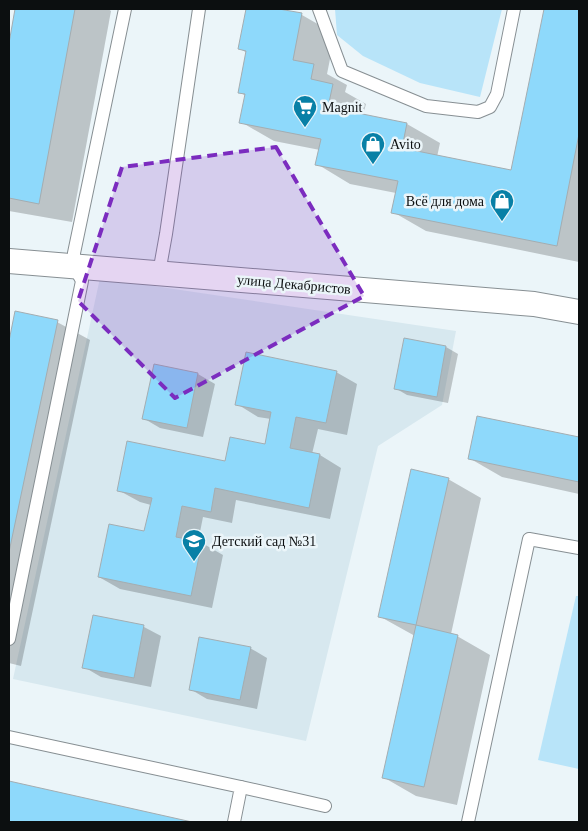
<svg xmlns="http://www.w3.org/2000/svg" width="588" height="831" viewBox="0 0 588 831" font-family="Georgia,serif">
<style>
.built{fill:#d7e8ef}
.green{fill:#b8e4f9}
.shadow{fill:#0003}
.building{fill:#8ed9fb;stroke:#a4adb1}
.lines{fill:none;stroke-linecap:round;stroke-linejoin:round}
.service-casing{stroke:#878f93;stroke-width:14}
.minor-casing{stroke:#878f93;stroke-width:26}
.service{stroke:#fff;stroke-width:12}
.minor{stroke:#fff;stroke-width:24}
.marked{fill:#7b2cbf;fill-opacity:0.2;stroke:#7b2cbf;stroke-width:4;stroke-dasharray:10 6;stroke-linejoin:round}
.labels{text-anchor:middle;stroke-width:5;stroke-linejoin:round;paint-order:stroke}
.poi-label{font-size:14px;fill:#0c0f10;stroke:#ebf5f9;text-anchor:start}
.street-label{font-size:14px;fill:#0c0f10;stroke:#ebf5f9}
</style>
<rect width="100%" height="100%" fill="#ebf5f9"/>
<path class="built" d="M100,278L456,331L442,405L378,446L306,741L13,679Z"/>
<g class="green">
<path d="M335,9H502L480,97L420,83L363,56L337,35Z"/>
<path d="M576,596H579V769L538,760Z"/>
</g>
<g class="shadow">
<path d="M16,9H108L111,11L72,222L9,211V50Z"/>
<path d="M247,9H272L302,15L335,34L327,74L347,85L345,92L366,104L363,115L407,124L440,143L437,157L512,172L545,9H579V262L426,231L393,212L396,193L350,184L317,164L320,150L274,141L241,122L246,96L239,92L247,53L239,48Z"/>
<path d="M16,313L57,322L90,340L21,666L9,663V347Z"/>
<path d="M405,339L446,347L458,354L448,403L407,395L395,388Z"/>
<path d="M155,365L198,374L215,384L203,437L160,428L143,418Z"/>
<path d="M336,372L357,384L347,435L318,429L312,454L320,455L341,468L330,519L236,500L232,523L203,517L198,542L202,543L223,555L212,608L120,589L99,577L145,533L151,505L140,502L118,490L226,462L266,446L271,419L258,417L237,404Z"/>
<path d="M478,417L579,438V494L502,477L469,458Z"/>
<path d="M448,479L481,498L451,634L457,636L490,655L457,805L416,796L383,777L415,636L379,616Z"/>
<path d="M94,617L144,627L161,636L151,687L101,677L84,667Z"/>
<path d="M250,648L267,658L257,709L207,699L190,689Z"/>
<path d="M9,783L186,822H9Z"/>
</g>
<g class="building">
<path d="M15,9H75L39,204L9,198V43Z"/>
<path d="M246,9H279L302,13L293,60L314,64L311,79L333,84L328,107L407,123L402,148L511,170L544,9H579V134L557,246L391,213L398,181L315,165L321,139L239,123L245,94L238,93L246,51L238,49Z"/>
<path d="M15,311L58,320L9,552V341Z"/>
<path d="M404,338L446,346L437,397L394,389Z"/>
<path d="M246,352L337,371L326,423L296,417L290,448L320,454L309,508L215,488L211,512L182,506L176,537L202,542L191,596L98,577L109,524L144,531L152,498L117,491L127,441L225,461L230,437L265,444L271,412L235,405Z"/>
<path d="M154,364L198,373L187,428L142,419Z"/>
<path d="M477,416L579,437V482L468,459Z"/>
<path d="M411,469L449,478L416,625L378,617Z"/>
<path d="M93,615L144,625L134,678L82,668Z"/>
<path d="M416,625L458,635L424,787L382,778Z"/>
<path d="M199,637L251,647L240,700L189,690Z"/>
<path d="M9,781L192,822H9Z"/>
</g>
<g class="lines">
<g class="service-casing">
<g id="service">
<path d="M319,9L342,71L426,106L478,112L490,107L497,94L514,9"/>
<path d="M159,273L166,234L199,9"/>
<path d="M9,639L82,281L74,266V253L125,9"/>
<path d="M9,737L241,787L234,822"/>
<path d="M241,787L325,806"/>
<path d="M468,822L529,539L579,548"/>
</g>
</g>
<g class="minor-casing">
<path id="minor" d="M9,261L534,304L579,312"/>
</g>
<use href="#service" class="service"/>
<use href="#minor" class="minor"/>
</g>
<path class="marked" d="M276,147L364,296L175,398L78,301L122,167Z"/>
<defs>
<g id="supermarket-pin" transform="scale(1.25)"><path d="M0 17L-7.5 6A9.5 9.5 0 1 1 7.5 6Z" fill="#0880a6" stroke="#ebf5f9"/><path d="M-6-5.5h2.5l.6 2H6L4.5 2H-2.5L-4.4-4H-6ZM-1.5 3.2a1.3 1.3 0 1 0 .1 0ZM3 3.2a1.3 1.3 0 1 0 .1 0Z" fill="#fff"/></g>
<g id="shop-pin" transform="scale(1.25)"><path d="M0 17L-7.5 6A9.5 9.5 0 1 1 7.5 6Z" fill="#0880a6" stroke="#ebf5f9"/><path d="M-5-2.5h2.3a2.7 3.5 0 0 1 5.4 0H5L5.5 6h-11ZM-1.5-2.5h3a1.5 2.3 0 0 0-3 0Z" fill="#fff"/></g>
<g id="school-pin" transform="scale(1.25)"><path d="M0 17L-7.5 6A9.5 9.5 0 1 1 7.5 6Z" fill="#0880a6" stroke="#ebf5f9"/><path d="M0-5L7-2L0 1L-7-2ZM-4 1L0 2.5L4 1V4Q0 6-4 4Z" fill="#fff"/></g>
</defs>
<g fill-rule="evenodd">
<use href="#supermarket-pin" x="305" y="107"/>
<use href="#shop-pin" x="373" y="144"/>
<use href="#shop-pin" x="502" y="201"/>
<use href="#school-pin" x="194" y="541"/>
</g>
<g class="labels">
<g class="poi-label">
<text x="322" y="112">Magnit</text>
<text x="390" y="149">Avito</text>
<text x="484" y="206" text-anchor="end">Всё для дома</text>
<text x="212" y="546">Детский сад №31</text>
</g>
<g class="street-label">
<text transform="translate(294 284) rotate(5)" y="5">улица Декабристов</text>
</g>
</g>
<rect width="588" height="831" fill="none" stroke="#0c0f10" stroke-width="20"/>
</svg>
